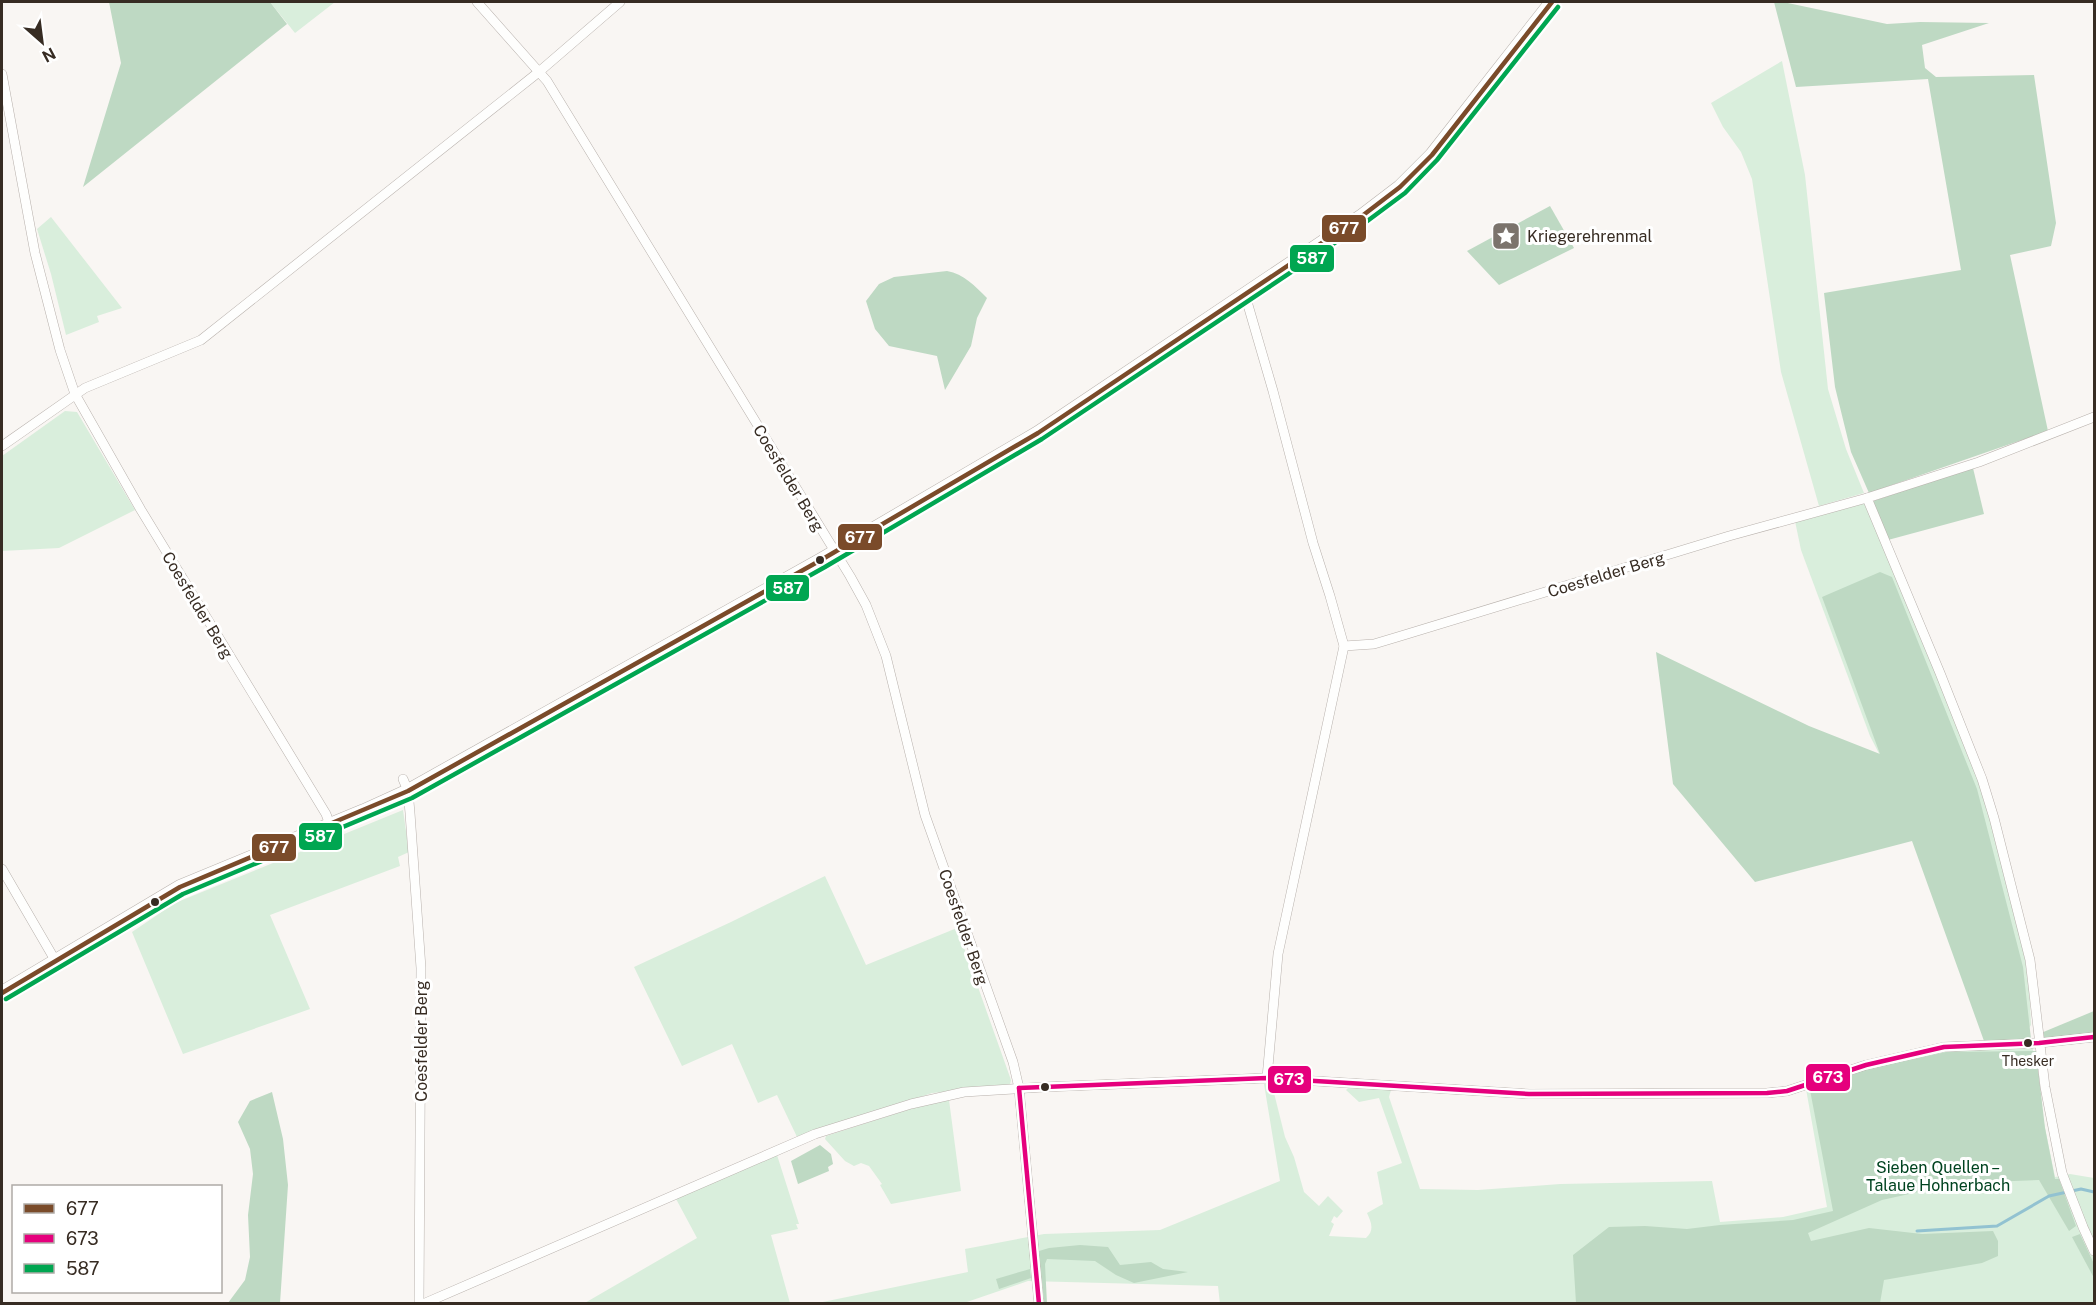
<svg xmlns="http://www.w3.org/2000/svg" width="2096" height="1305" viewBox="0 0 2096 1305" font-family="'Public Sans',sans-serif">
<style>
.green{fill:#d9eedc}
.forest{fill:#bed9c3}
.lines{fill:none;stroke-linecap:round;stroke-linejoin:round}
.stream{stroke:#92c2d1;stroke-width:3}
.street-casing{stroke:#b8b1ac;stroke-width:10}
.secondary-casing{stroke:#b8b1ac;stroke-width:15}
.street{stroke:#fefefd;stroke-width:9}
.secondary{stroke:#fefefd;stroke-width:14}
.bus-1-casing{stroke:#fff;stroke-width:9}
.bus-2-casing{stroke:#fff;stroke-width:9}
.bus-3-casing{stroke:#fff;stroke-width:9}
.bus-1{stroke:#7a4b2a;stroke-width:4.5}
.bus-2{stroke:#e5007d;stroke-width:4.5}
.bus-3{stroke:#00a651;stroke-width:4.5}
.bus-dot{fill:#372c23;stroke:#fff;stroke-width:2}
.labels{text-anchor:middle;stroke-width:6;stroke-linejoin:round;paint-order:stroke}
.bus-label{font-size:14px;fill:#372c23;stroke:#fff}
.poi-label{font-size:16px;fill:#372c23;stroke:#fff;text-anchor:start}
.street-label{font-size:16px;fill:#372c23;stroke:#fff}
.park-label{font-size:16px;fill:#004320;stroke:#fff}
.line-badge{stroke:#fff;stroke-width:2}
.badge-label{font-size:16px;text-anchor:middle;font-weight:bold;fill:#fff}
</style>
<rect width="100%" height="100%" fill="#f9f6f3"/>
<g class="green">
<path d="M270,2H335L295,33Z"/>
<path d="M1782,61L1805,175L1828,389L1846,449L1864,493L1819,506L1781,372L1752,179L1741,152L1723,127L1711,103Z"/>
<path d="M51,217L122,308L97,316L99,322L66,335L51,274L37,229Z"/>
<path d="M65,411L77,412L135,510L59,548L2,551V456Z"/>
<path d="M1867,501L1977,770L2028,959L2031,1025L2024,1035L1870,736L1801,550L1795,521Z"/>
<path d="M403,810L409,852L398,857L400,866L270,915L310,1009L183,1054L132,932L175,903Z"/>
<path d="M825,876L866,965L957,928L1011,1080L1010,1085L932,1093L798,1139L777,1095L758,1103L732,1044L682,1066L634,967L731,922Z"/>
<path d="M2034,1046L2031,1059L2055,1177L2070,1174L2094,1178V1303L1220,1304L1218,1286L1028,1281L964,1303L813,1304L968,1272L965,1249L1044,1234L1160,1230L1280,1181L1264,1084L1278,1085L1274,1093L1285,1137L1294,1157L1304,1192L1319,1206L1328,1196L1343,1211L1337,1218L1334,1216L1331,1222L1334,1224L1329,1236L1366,1238C1375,1230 1371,1222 1367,1213L1383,1204L1377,1172L1402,1163L1379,1098L1359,1102L1346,1090L1348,1088L1391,1090L1389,1097L1420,1189L1478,1190L1560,1184L1712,1181L1720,1222L1783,1217L1827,1207L1806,1089L1867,1067L1944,1049Z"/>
<path d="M949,1100L961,1191L891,1204L880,1185L882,1184L869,1166L861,1163L854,1166L845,1161L825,1139L826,1136L932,1102Z"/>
<path d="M777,1155L799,1224H796L798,1229L771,1235L790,1303L583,1304L697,1238L675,1197Z"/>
</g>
<g class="forest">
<path d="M109,2H270L287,24L83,187L121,63Z"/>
<path d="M1774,2H1783L1887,24L1920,22L1989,23L1922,45L1925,68L1936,77L2034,75L2056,223L2051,246L2010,255L2048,431L1869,493L1851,452L1835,387L1824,293L1961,270L1928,79L1796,87Z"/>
<path d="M1550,206L1574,248L1499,285L1467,251Z"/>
<path d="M947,271C964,274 975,286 987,298L977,318L971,346L945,390L937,356L889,346L875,329L866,301L879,284L894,277Z"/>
<path d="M1973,468L1984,514L1888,540L1873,501Z"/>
<path d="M1880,572L1892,577L1977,789L2023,967L2031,1039L1984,1041L1912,841L1755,882L1673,784L1656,652L1809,726L1880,754L1822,597Z"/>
<path d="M2094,1011V1034L2044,1040L2041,1033Z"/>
<path d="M2036,1051L2045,1128L2055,1179H2059L2076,1226L2069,1231L2039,1180L1959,1183L1882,1200L1808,1233L1811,1241L1869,1228L1922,1234L1993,1231L1998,1241V1256L1982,1263L1884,1280L1880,1303H1576L1573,1255L1609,1227L1645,1226L1687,1229L1720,1225L1793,1220L1833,1211L1810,1090L1868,1069L1946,1052Z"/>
<path d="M272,1092L283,1139L288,1185L280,1303H228L245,1280L250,1257L248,1215L253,1174L250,1149L238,1122L250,1101Z"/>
<path d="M820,1145L831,1154L833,1164L828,1167L829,1171L798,1184L791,1161Z"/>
<path d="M2080,1234L2094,1264V1278L2072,1237Z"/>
<path d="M1080,1245L1108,1247L1120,1265L1151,1262L1163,1269L1188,1272L1134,1283L1116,1275L1095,1261L1047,1259L1045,1264L1047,1303H1044L1039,1251L1049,1248Z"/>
<path d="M1030,1269L1031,1278L999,1289L996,1279Z"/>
</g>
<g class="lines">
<path class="stream" d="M1917,1231L1997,1226L2049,1196L2081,1189L2094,1192"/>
<g class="street-casing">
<g id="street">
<path d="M477,2L547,81L850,576L866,605L886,656L925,815L1013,1062L1019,1088L1039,1304"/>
<path d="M2,74L35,253L60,350L75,394L141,510L326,814L330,825"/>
<path d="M1243,296L1248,305L1273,391L1313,543L1330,596L1344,646L1278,954L1267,1078"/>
<path d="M2094,417L1979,462L1867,498L1940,673L1982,779L1994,818L2030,960L2045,1087L2062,1173L2083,1227L2094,1251"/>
<path d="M2,446L85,388L201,340L540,71L620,2"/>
<path d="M1344,646L1374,644L1404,635L1729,536L1867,498"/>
<path d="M403,779L408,791L410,813L421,968L419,1304"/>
<path d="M2,869L55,960"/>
<path d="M423,1304L815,1134L911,1104L964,1092L1044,1087L1267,1078L1529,1094L1767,1093L1787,1091L1866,1065L1944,1047L2039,1043L2094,1037"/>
</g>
</g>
<g class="secondary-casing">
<path id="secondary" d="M2,993L180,887L364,811L408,791L821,560L1038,433L1362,216L1400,187L1432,155L1552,2"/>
</g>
<use href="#street" class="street"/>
<use href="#secondary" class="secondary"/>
<g class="bus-1-casing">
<path id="bus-1" d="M2,993L180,887L408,791L821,560L1038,433L1362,216L1400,187L1432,155L1552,2"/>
</g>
<g class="bus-2-casing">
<g id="bus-2">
<path d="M1019,1088L1267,1078L1529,1094L1767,1093L1787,1091L1866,1065L1944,1047L2039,1043L2094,1037"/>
<path d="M1019,1088L1039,1304"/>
</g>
</g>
<g class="bus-3-casing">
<path id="bus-3" d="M6,999L183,894L412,798L825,567L1042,439L1366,222L1405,193L1437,160L1558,7"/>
</g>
<use href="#bus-1" class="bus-1"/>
<use href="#bus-2" class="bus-2"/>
<use href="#bus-3" class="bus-3"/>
</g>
<defs>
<g id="sight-square" transform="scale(1.5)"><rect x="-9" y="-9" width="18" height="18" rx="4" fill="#7b736c" stroke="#fff"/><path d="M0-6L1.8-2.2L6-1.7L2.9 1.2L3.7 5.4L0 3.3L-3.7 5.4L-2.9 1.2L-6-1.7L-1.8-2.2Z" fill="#fff"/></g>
</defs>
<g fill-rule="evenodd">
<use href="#sight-square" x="1506" y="236"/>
</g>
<g class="bus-dot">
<circle cx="820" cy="560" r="5"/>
<circle cx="155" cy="902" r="5"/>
<circle cx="2028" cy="1043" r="5"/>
<circle cx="1045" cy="1087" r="5"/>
</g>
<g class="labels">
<g class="bus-label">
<text x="2028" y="1066">Thesker</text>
</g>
<g class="poi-label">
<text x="1527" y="242">Kriegerehrenmal</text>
</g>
<g class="street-label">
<text transform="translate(789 478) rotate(59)" y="6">Coesfelder Berg</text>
<text transform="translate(1606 574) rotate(-17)" y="6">Coesfelder Berg</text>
<text transform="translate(198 605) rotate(59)" y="6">Coesfelder Berg</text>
<text transform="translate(964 927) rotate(71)" y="6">Coesfelder Berg</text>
<text transform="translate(421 1041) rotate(-90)" y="6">Coesfelder Berg</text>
</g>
<g class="park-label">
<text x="1938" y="1173">Sieben Quellen –<tspan x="1938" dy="18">Talaue Hohnerbach</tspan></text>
</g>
</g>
<g class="line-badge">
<rect x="1321" y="214" width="46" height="29" rx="6" fill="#7a4b2a"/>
<rect x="1289" y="244" width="46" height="29" rx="6" fill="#00a651"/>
<rect x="837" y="523" width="46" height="28" rx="6" fill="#7a4b2a"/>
<rect x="765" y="574" width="45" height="28" rx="6" fill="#00a651"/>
<rect x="298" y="822" width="45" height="29" rx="6" fill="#00a651"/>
<rect x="251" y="833" width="46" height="29" rx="6" fill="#7a4b2a"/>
<rect x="1805" y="1063" width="46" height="29" rx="6" fill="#e5007d"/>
<rect x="1267" y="1065" width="45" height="29" rx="6" fill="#e5007d"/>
</g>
<g class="badge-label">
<text x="1344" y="234">677</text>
<text x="1312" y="264">587</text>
<text x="860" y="543">677</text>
<text x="788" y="594">587</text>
<text x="320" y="842">587</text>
<text x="274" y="853">677</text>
<text x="1828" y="1083">673</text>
<text x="1289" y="1085">673</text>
</g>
<rect width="2096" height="1305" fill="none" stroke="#372c23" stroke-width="6"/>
<rect x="12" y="1185" width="210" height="108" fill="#ffffff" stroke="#afaba7" stroke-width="1.5"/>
<rect x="24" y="1204" width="30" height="9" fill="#7a4b2a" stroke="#afaba7" stroke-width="1.5"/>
<text x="66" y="1215" font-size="18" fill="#372c23">677</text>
<rect x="24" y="1234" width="30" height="9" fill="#e5007d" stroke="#afaba7" stroke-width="1.5"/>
<text x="66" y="1245" font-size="18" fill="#372c23">673</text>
<rect x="24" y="1264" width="30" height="9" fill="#00a651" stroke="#afaba7" stroke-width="1.5"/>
<text x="66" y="1275" font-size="18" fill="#372c23">587</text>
<g transform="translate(42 42) rotate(152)" stroke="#ffffff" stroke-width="4.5" paint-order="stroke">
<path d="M0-4.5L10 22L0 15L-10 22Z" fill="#372c23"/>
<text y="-9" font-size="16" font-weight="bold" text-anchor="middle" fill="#372c23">N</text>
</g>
</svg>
